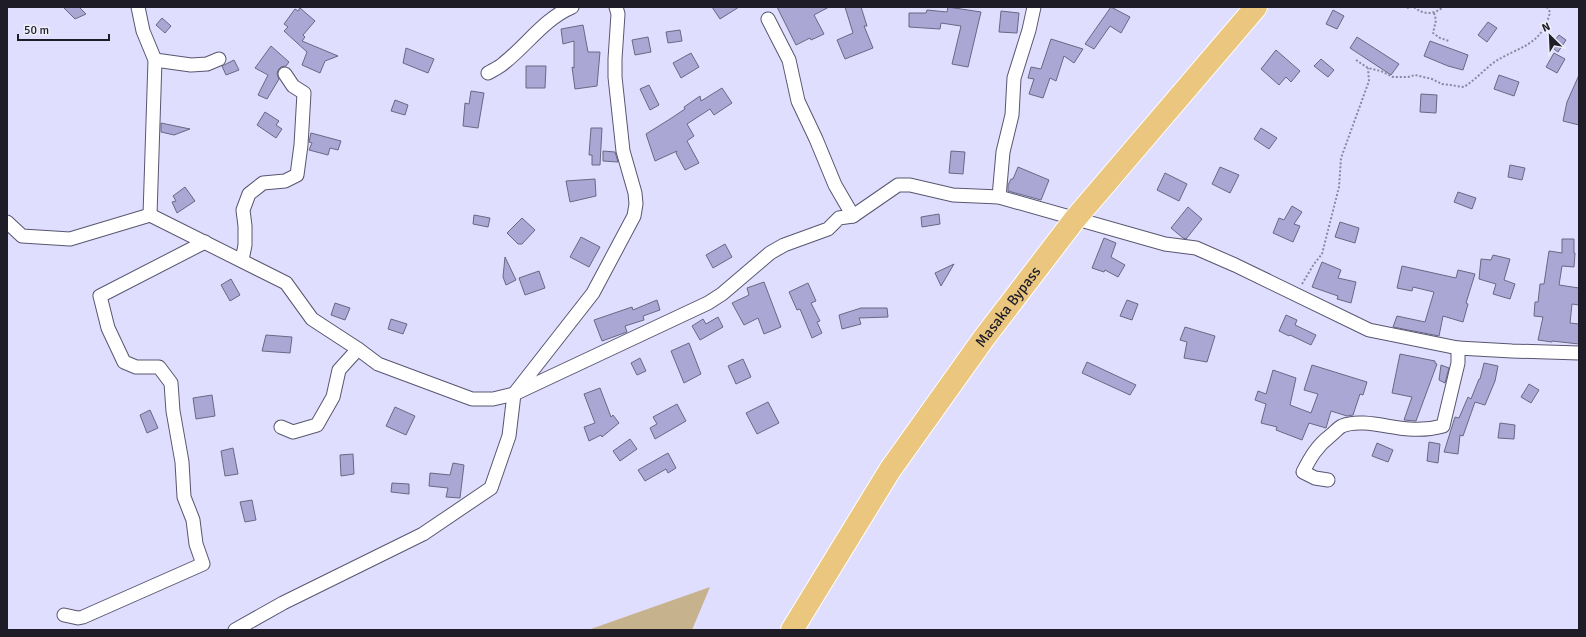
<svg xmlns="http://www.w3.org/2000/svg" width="1586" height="637" viewBox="0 0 1586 637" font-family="Signika,sans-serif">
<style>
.green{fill:#c6b28c}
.building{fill:#aaa7d5;stroke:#696883}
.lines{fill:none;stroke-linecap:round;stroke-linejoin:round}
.minor-casing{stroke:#585670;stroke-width:15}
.trunk-casing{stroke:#fff;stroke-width:24}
.path{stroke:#89889f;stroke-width:2;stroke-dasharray:2 2;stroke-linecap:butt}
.minor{stroke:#fff;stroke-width:13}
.trunk{stroke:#eac67e;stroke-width:22}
.labels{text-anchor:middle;stroke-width:4;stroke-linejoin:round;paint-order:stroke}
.street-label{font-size:15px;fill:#1d1c27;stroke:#eeeefa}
</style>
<rect width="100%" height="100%" fill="#e0defe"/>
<path class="green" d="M710,587L692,630H588Z"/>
<g class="building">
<path d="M63,7H79L86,14L75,19Z"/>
<path d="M712,7H739L720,19Z"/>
<path d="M777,7H829L814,15L824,34L811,40L810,38L796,45Z"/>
<path d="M845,7H861L867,26H864L873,48L845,59L837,40L853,33Z"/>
<path d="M948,7L981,12L968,67L952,64L961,26L941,23L940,29L909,27V13H926L927,10L947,12Z"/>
<path d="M1111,7L1130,17L1121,33L1110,26L1094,49L1085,44Z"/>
<path d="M300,8L315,21L303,35L305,37L302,41L338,56L325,61L320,73L302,65L307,52L284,31L288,27L284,24L295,9L298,11Z"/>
<path d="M1333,10L1344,16L1337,29L1326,24Z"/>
<path d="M1001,11L1019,13L1017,33L999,32Z"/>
<path d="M162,18L171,26L165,33L156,25Z"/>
<path d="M1488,22L1497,28L1487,42L1478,35Z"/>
<path d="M583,25L588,52H600L597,86L575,89L572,67L574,68V41L563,44L561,29Z"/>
<path d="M680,30L682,41L668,43L666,32Z"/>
<path d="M1559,35L1566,40L1558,52L1550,46Z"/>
<path d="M648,37L651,52L635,55L632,40Z"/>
<path d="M1357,37L1399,64L1391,75L1350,48Z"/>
<path d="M1051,39L1083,49L1074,63L1064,56L1056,81L1050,78L1043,98L1029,94L1034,79L1028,78L1031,67L1041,69Z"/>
<path d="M1430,41L1468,55L1463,70L1448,66L1424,56Z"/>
<path d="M271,46L289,62L286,66L281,67L278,70L277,74L279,79L267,99L258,95L268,75L255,68Z"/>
<path d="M406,48L434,59L428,73L403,63Z"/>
<path d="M1276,50L1300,71L1291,82L1286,77L1279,85L1261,69Z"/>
<path d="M691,53L699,67L681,78L673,63Z"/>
<path d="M1554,53L1565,59L1557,73L1546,67Z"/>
<path d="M1321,59L1334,70L1328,77L1314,66Z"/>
<path d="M234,60L239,70L226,75L222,66Z"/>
<path d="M526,66H546L545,88H526Z"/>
<path d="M1499,75L1519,82L1514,96L1494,89Z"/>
<path d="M1579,75V125L1563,121L1567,102Z"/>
<path d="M649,85L659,105L650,110L640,89Z"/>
<path d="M722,88L732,103L714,115L710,109L687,124L694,136L687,141L699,163L685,170L676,153L677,151L655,161L646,134L670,119L685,109L684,107L700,96L701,101Z"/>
<path d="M471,91L484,93L478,128L463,126L465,103L469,104Z"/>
<path d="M1421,94L1437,95L1436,113L1420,112Z"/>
<path d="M395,100L408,105L405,115L391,111Z"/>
<path d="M265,112L279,121L276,125L282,129L276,138L257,125Z"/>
<path d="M161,123L190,129L174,135L161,132Z"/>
<path d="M591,128H602L600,165H592V155H589Z"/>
<path d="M1261,128L1277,138L1269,149L1254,139Z"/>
<path d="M311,133L341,141L338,150L330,148L328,155L309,150L312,143L309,142Z"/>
<path d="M603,151L615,152L618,162L603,161Z"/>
<path d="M951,151L965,152L963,174L949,173Z"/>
<path d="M1510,165L1525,168L1522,180L1508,177Z"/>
<path d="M1018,167L1049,180L1041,200L1008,191V185L1011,179H1013Z"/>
<path d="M1220,167L1239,175L1230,193L1212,184Z"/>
<path d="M1165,173L1187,184L1179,201L1157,190Z"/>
<path d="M595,179L596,196L570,202L566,181Z"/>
<path d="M185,187L195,201L177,213L172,202L176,201L173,196Z"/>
<path d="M1458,192L1476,198L1472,209L1454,202Z"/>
<path d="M1292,206L1302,212L1294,224L1300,226L1293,242L1273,233L1279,218L1284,220Z"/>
<path d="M1188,207L1202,219L1186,239L1183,238L1171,228Z"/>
<path d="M939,214L940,224L922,227L921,217Z"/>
<path d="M474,215L490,218L488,227L473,224Z"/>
<path d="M522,218L535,230L522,244H518L507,233Z"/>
<path d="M1340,222L1359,228L1355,243L1335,237Z"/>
<path d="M581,237L600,247L589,267L570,257Z"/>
<path d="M1104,238L1116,243L1111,257L1125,265L1118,277L1105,270L1104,272L1092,268Z"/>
<path d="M1562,239H1574V253H1575L1574,267L1562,266L1559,285L1579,288V305L1572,304L1570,323L1579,324V344L1552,341V342L1538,340L1543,317L1534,316L1535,302H1538L1540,284H1544L1549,251L1562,253Z"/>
<path d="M725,244L732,257L713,268L706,255Z"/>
<path d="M1493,255L1510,259L1504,280L1515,284L1510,299L1493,294L1496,284L1479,279L1481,259L1491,260Z"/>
<path d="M505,257L516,280L506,285L503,277Z"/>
<path d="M1322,262L1341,270L1338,278L1356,282L1351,303L1337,299L1338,296L1312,287Z"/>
<path d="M954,264L941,286L935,273Z"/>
<path d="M1402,266L1456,278L1458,270L1475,274L1466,303L1468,304L1463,322L1443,316L1439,336L1393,327L1397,316L1425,322L1434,292L1413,287L1412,291L1397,288Z"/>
<path d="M539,271L545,288L525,295L519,278Z"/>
<path d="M231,279L240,295L230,301L221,285Z"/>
<path d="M764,282L781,327L764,334L758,318L744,325L732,303L749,295L747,288Z"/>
<path d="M808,283L816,301L811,303L820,321L817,322L822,333L812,338L800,309L797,310L789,292Z"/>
<path d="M657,300L660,310L643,316L644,320L625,326L627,332L602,341L594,320L632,307L633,310Z"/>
<path d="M1127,300L1138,304L1132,320L1120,316Z"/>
<path d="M335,303L350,308L345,320L331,315Z"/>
<path d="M861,308H887L888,317L859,318L861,324L842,329L839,315Z"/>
<path d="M1286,315L1297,320L1295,325L1316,335L1311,345L1290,335L1289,336L1279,331Z"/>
<path d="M718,317L723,327L700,340L692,326L703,319L706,324Z"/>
<path d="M391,319L407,324L403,334L388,329Z"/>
<path d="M1185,327L1215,336L1207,362L1184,358L1187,342L1180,340Z"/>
<path d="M266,335L292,337L290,353L262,351Z"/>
<path d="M689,343L701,374L684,383L671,351Z"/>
<path d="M1400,354L1435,361V363L1437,364L1416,421L1404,420L1412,397L1392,393Z"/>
<path d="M640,358L646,371L637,375L631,363Z"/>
<path d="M743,359L751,377L736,384L728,366Z"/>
<path d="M1087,362L1136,385L1130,395L1082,373Z"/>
<path d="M1484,363L1498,366L1495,381L1485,405L1475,402L1463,436L1460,435L1458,454L1444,452L1455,417L1459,418L1468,397L1471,399L1479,379H1480Z"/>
<path d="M1312,365L1367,382L1363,395L1360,394L1353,415L1347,416L1331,411L1326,428L1309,423L1302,440L1276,430L1277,427L1261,423L1266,404L1255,400L1258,391L1266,394L1273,370L1296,378L1290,405L1311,413L1318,394L1304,390Z"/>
<path d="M1441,365L1449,368L1445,383L1439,380Z"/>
<path d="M1529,384L1539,390L1531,403L1521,397Z"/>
<path d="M600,388L611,417L613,415L619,423L602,437L601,435L589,441L584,427L595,423L584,394Z"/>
<path d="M212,395L215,416L196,419L193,398Z"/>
<path d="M768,402L779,423L757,434L746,413Z"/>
<path d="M677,404L686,421L655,439L650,428L657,424L653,417Z"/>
<path d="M395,407L415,416L406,435L386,426Z"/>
<path d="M150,410L158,428L147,433L140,415Z"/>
<path d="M1500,423L1515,425L1514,439L1498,438Z"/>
<path d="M630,439L637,449L620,461L613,451Z"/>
<path d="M1429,442L1440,444L1438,463L1427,461Z"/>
<path d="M1377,443L1393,450L1388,462L1372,456Z"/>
<path d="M233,448L238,474L225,476L221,451Z"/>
<path d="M668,453L676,468L668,473L666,469L645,481L638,470Z"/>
<path d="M353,454L354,474L341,476L340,455Z"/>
<path d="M453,463L464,465L460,498L446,497L448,488L429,486L430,473L450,475Z"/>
<path d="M392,483L409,484V494L391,492Z"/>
<path d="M252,500L256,520L245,522L240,502Z"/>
</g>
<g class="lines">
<g class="minor-casing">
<g id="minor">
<path d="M138,7L143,31L155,60L150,215"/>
<path d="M768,19L789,60L798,101L816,139L835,185L853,216"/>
<path d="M155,60L191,65L207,64L219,59"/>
<path d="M488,73C493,70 500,67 504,63C527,45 544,19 572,7"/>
<path d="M999,197L1003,152L1012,115L1014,78L1029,30L1034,7"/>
<path d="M7,222L22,236L70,239L150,215L286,283L312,319L358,349"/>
<path d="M242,260L245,245V226L243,210L249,194L263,183L285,181L297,175L301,145L304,93L293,86L285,74"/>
<path d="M281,427L293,432L317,425L333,397L339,370L358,349L378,364L472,399H493L514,394L708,303L722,294L770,253L784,245L828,229L839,218L853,216L898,185H910L953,195L999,197L1165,244L1196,248L1235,265L1369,330L1458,348L1512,351L1579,353"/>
<path d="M1328,480L1315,478L1303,472C1310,458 1317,446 1330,436C1334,433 1338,428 1342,426C1360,418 1390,428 1409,429C1421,430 1432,429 1443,426L1458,363V348"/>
<path d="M64,615L78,618L83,617L203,564L196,544L193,520L184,497L182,462L173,411L171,383L159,367H136L124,362L108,328L100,296L205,242"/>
<path d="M235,630L283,603L423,534L491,488L509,436L514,394L593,293L634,216L636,204L635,193L623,151L615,77V59L618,14L616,7"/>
</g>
</g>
<g class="trunk-casing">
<g id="trunk">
<path id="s1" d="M792,630L890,470L984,338L1075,219L1256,7"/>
</g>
</g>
<g class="path">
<path d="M1414,7C1423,15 1434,15 1443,7"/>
<path d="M1407,8L1410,7"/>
<path d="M1434,13L1436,20L1433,33L1440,38L1449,41"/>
<path d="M1356,60L1368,68L1381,71L1393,77H1408L1415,75L1432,79L1442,84L1464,87C1475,80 1483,71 1493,63C1518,46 1542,47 1550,12L1547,7"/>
<path d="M1302,284L1314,264L1322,254L1339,187L1341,158L1369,81L1368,68"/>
</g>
<use href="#minor" class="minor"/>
<use href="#trunk" class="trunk"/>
</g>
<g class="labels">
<g class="street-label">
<text dy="5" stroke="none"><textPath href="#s1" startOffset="389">Masaka Bypass</textPath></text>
</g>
</g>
<rect width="1586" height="637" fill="none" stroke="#1d1c27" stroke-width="16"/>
<g transform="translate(1550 36) rotate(336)" stroke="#eeeefa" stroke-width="3" paint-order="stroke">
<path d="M0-3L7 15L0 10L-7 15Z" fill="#1d1c27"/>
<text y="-6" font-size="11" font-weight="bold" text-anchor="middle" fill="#1d1c27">N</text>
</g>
<path d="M18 34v6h91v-6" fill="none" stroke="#1d1c27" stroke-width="2"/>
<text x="24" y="34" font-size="12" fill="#1d1c27" stroke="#eeeefa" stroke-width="3" paint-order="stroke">50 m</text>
</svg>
